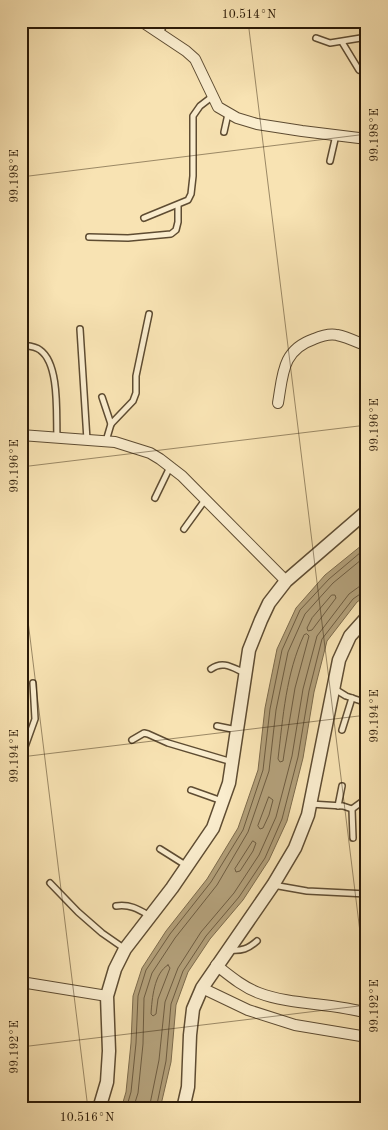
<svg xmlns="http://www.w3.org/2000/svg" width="388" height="1130" viewBox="0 0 388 1130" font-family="'Old Standard TT',serif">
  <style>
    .water { fill: #b29f79; stroke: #7c6a4b }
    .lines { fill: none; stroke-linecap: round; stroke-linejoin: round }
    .shore { stroke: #6e5c40; stroke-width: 1 }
    .service-casing { stroke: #5e4c32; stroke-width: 8 }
    .minor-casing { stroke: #5e4c32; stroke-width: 12 }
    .tertiary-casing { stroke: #5e4c32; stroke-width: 15 }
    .service { stroke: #faedce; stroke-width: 5 }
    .minor { stroke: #faedce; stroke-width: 10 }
    .tertiary { stroke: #faedce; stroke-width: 12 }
    .ticks { fill: none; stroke: #2b1a07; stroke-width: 1; stroke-opacity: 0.45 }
    .neatline { fill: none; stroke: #2b1a07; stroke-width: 2 }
    .ticks-label { font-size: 12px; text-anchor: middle; fill: #2b1a07 }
  </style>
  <rect width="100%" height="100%" fill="#f8e3b3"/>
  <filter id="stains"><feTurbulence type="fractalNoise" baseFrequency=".004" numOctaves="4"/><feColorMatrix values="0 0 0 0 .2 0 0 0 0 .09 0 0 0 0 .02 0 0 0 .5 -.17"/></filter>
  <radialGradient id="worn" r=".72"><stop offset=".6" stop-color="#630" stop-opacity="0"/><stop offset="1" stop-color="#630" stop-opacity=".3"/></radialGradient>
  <path class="water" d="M367 541V595L357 602 327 641 314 692 303 758 287 821 269 860 243 900 210 939 188 972 176 1005 171 1062 160 1109H121L126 1092 131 1043 133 996 142 968 166 931 207 879 238 828 258 770 265 708 277 649 296 608 325 575Z"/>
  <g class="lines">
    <g class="shore">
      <path d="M332 595H335L336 598 312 630 308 631 307 628 312 618Z"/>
      <path d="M307 634 309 636 295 688 284 754 283 761 280 762 278 759C283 717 286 673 304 635Z"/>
      <path d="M269 797 273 800 269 815 263 828 260 829 258 826Z"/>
      <path d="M253 841 256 843 253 851 240 871 236 872 235 869Z"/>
      <path d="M168 965 170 968 158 999 156 1014 153 1016 151 1014C152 999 154 973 168 965Z"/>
      <path d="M126 1109 131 1092 136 1043 138 996 146 970 170 934 211 882 243 830 263 770 270 709 282 650 300 610 329 579 367 547"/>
      <path d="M133 1109 138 1093 143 1044 144 998 152 973 175 938 217 885 248 832 269 771 276 710 288 652 305 614 333 583 367 555"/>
      <path d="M149 1109 159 1060 165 1002 178 968 201 932 234 893 259 855 276 817 292 756 303 689 317 636 349 594 360 586 367 585"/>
      <path d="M156 1109 166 1061 171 1004 183 971 206 936 239 897 265 858 282 819 298 757 309 691 322 639 353 599 363 592 367 591"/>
    </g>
    <defs>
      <g id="service">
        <path d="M160 34 165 21"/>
        <path d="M316 38 330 43 367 37"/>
        <path d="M342 42 359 70"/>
        <path d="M224 132 228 114"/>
        <path d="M330 161 336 135"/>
        <path d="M144 218 188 200 191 194 193 176V116L200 106 213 96"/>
        <path d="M89 237 128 238 171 234 176 230 178 222V205"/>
        <path d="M80 329 87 440"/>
        <path d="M21 345C27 346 35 346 40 350 60 364 56 415 57 437"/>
        <path d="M102 397 111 424"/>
        <path d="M106 441 111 424 133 401 136 393V376L149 314"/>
        <path d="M155 498 170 467"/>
        <path d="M184 529 205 500"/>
        <path d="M211 669C223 660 233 668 245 673"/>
        <path d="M333 688 346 696 367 703"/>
        <path d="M217 726 237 730"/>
        <path d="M342 730 352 698"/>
        <path d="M132 740 144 733 148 734 168 743 232 762"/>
        <path d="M21 758 35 719 33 683"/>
        <path d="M191 790 222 801"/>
        <path d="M310 804 343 806 352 809 353 838"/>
        <path d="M338 806 342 786"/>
        <path d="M352 809 363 801"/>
        <path d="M160 849 187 866"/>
        <path d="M50 883 78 912 102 933 125 949"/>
        <path d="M273 885 307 891 367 894"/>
        <path d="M116 906C130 904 138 909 150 916"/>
        <path d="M230 950C242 951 248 949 257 941"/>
      </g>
      <g id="minor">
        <path d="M141 21 186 51 195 59 218 107 237 118 257 124 302 131 367 139"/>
        <path d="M278 403C283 374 282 350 314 339 321 336 329 333 337 335 347 337 357 342 367 346"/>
        <path d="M21 435 115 442 150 453 160 459 182 476 286 581"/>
        <path d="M216 965C230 976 243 987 259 993 290 1005 333 1003 367 1013"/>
        <path d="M21 982 107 996"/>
        <path d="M202 988 248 1010 295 1025 367 1037"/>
      </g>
      <g id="tertiary">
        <path d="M99 1109 107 1082 109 1051 107 996 115 969 125 949 172 888 213 828 229 783 249 650 261 620 269 603 286 581 367 511"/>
        <path d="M183 1109 188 1087 190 1035 193 1009 202 988 273 885 295 848 308 815 339 660 350 636 367 617"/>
      </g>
    </defs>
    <use href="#service" class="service-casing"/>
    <use href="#minor" class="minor-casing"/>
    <use href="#tertiary" class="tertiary-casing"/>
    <use href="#service" class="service"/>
    <use href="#minor" class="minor"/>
    <use href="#tertiary" class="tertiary"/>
  </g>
  <path class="ticks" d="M248 21 367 989M21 177 367 134M21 467 367 425M21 564 88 1109M21 757 367 715M21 1047 367 1005"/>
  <rect width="388" height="1130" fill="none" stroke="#f8e3b3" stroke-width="55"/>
  <rect x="28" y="28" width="332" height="1074" class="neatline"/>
  <g class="ticks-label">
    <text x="249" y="18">10.514°N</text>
    <text transform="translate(374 135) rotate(-90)" y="4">99.198°E</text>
    <text transform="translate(14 176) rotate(-90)" y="4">99.198°E</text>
    <text transform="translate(374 425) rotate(-90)" y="4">99.196°E</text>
    <text transform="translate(14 466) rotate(-90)" y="4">99.196°E</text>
    <text transform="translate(374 716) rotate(-90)" y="4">99.194°E</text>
    <text transform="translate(14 756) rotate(-90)" y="4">99.194°E</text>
    <text transform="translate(374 1006) rotate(-90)" y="4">99.192°E</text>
    <text transform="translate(14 1047) rotate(-90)" y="4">99.192°E</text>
    <text x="87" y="1121">10.516°N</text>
  </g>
  <rect width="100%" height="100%" filter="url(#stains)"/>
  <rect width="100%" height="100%" fill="url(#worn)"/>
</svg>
